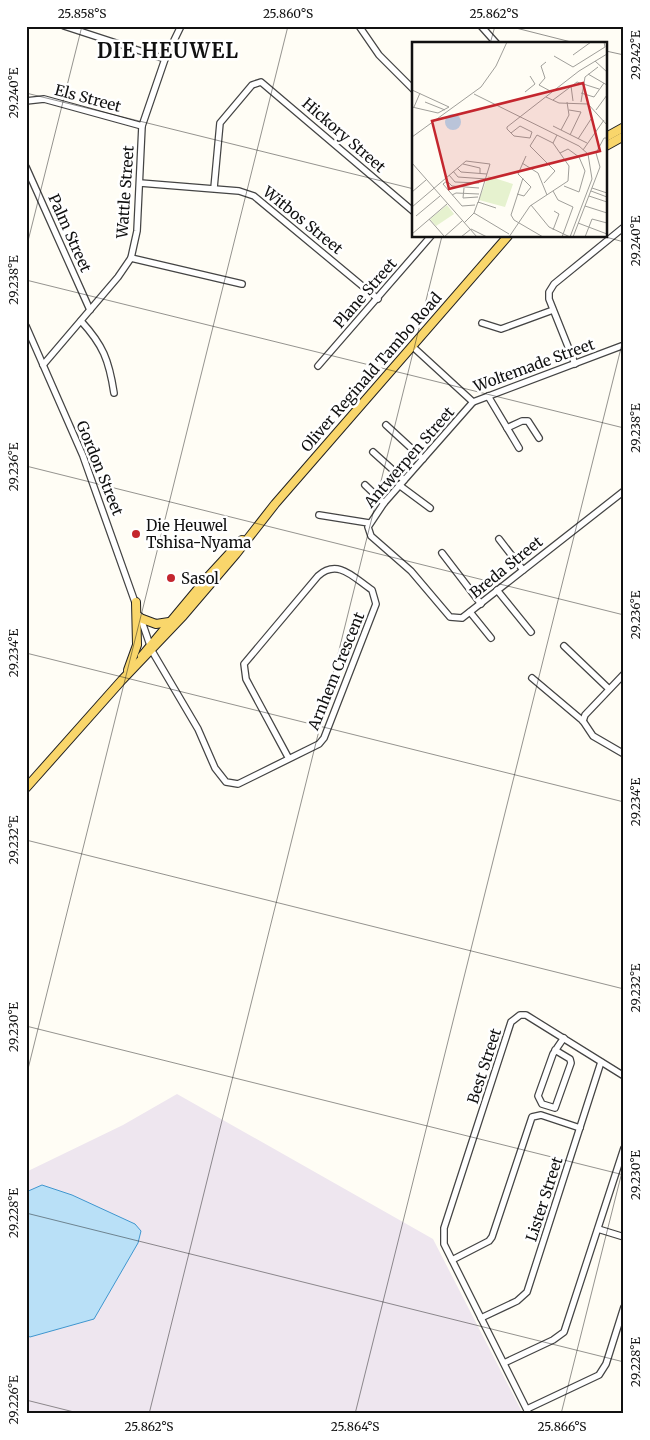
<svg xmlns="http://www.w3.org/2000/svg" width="650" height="1440" viewBox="0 0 650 1440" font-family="Merriweather,serif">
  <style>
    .industrial { fill: #eee6ef }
    .water { fill: #b9e0f7; stroke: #3f96cf }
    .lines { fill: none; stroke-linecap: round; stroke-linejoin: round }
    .minor-casing { stroke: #444; stroke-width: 8 }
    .major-casing { stroke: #222; stroke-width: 10 }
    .minor { stroke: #fff; stroke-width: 5.5 }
    .major { stroke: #f9d66b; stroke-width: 8 }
    .ticks { fill: none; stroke: #111; stroke-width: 1; stroke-opacity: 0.45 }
    .poi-dot { fill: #c4262e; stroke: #fff; stroke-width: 2 }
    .labels { text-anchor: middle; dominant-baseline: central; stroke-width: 5; stroke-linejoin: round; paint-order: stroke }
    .street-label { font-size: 15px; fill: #111; stroke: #fff }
    .poi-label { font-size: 15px; fill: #111; stroke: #fff; text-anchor: start }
    .district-label { font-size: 20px; font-weight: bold; letter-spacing: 1px; fill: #111; stroke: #fff }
    .inset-road { fill: none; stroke: #a09f9a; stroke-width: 1 }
    .view { fill: #c4262e; fill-opacity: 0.15; stroke: #c4262e; stroke-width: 2.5 }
    .inset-edge { fill: none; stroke: #111; stroke-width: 2.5 }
    .neatline { fill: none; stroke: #111; stroke-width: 2 }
    .ticks-label { font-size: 12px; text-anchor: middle; fill: #111 }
  </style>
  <rect width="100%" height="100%" fill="#fffdf5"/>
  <path class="industrial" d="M177 1094 433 1239 523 1414H28L26 1408V1172L123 1125Z"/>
  <path class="water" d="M42 1185 72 1195 135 1224 141 1231 138 1243 94 1319 30 1337 26 1335V1192Z"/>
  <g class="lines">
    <defs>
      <g id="minor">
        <path d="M64 26 165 59"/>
        <path d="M359 26 379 55 414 90"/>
        <path d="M481 26 497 44"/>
        <path d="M26 101 44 99 142 126"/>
        <path d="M26 167 90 310"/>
        <path d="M140 183 239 191 254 196 378 299"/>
        <path d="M214 188 220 123 252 85 261 82 414 212"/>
        <path d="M131 258 242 284"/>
        <path d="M81 321C103 345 109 360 114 393"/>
        <path d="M482 323 501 329 553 310"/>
        <path d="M26 326 83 456 136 605"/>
        <path d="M412 346 473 402 624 345"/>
        <path d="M575 364 549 299V292L554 284 624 227"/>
        <path d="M43 365 118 277 131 258 137 231 142 126 165 59 181 26"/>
        <path d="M318 366 431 236"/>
        <path d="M488 396 519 448"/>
        <path d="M473 402 384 503 368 527 371 536 411 571 450 617 462 618 624 491"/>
        <path d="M386 425 423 459"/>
        <path d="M507 428 522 421H528L539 438"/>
        <path d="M373 452 404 480"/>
        <path d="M365 485 384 503"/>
        <path d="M399 485 430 508"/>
        <path d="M319 515 369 523"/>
        <path d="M499 539 523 570"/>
        <path d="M442 553 481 604"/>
        <path d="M497 590 531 632"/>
        <path d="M470 612 491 638"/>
        <path d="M140 616 152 651 198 729 215 768 226 782 238 784 319 744 324 738 376 604 372 590C354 578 338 558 318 576L244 664 246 679 288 757"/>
        <path d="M564 646 609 689"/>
        <path d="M532 678 583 721 593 736 624 754"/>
        <path d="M583 721 585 715 624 674"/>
        <path d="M555 1050 570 1059 571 1063 555 1108 542 1104 538 1096 553 1054C557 1048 560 1043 564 1038"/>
        <path d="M598 1229 624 1237"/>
        <path d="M452 1260 489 1241 492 1237 532 1117 541 1115 580 1128"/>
        <path d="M481 1318 517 1301 527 1292 601 1062"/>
        <path d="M504 1363 553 1340 564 1332 624 1148"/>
        <path d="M527 1409 599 1375 606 1364 624 1307"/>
        <path d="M529 1414 444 1244V1228L511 1022 520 1015H526L624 1076"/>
      </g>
      <g id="major">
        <path d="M606 137 624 127"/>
        <path d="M606 146 624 136"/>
        <path d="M140 618 156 624 169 622"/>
        <path d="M142 656 207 578 242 540"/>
        <path d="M128 670 137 645 136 602"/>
        <path d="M26 788 122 680 183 616 236 554 275 504 508 236"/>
      </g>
    </defs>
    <use href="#minor" class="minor-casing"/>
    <use href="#major" class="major-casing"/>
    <use href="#minor" class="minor"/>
    <use href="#major" class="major"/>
  </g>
  <path class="ticks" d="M508 26 579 44M490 44 495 26M606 51 624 55M26 93 414 189M602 236 624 242M26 249 82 26M26 280 624 428M26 466 624 615M26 653 624 802M26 840 624 989M26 1026 624 1175M26 1077 288 26M26 1213 624 1362M26 1400 82 1414M149 1414 442 236M355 1414 624 336M561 1414 624 1164"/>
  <g class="poi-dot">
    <circle cx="136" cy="534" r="5"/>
    <circle cx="171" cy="578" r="5"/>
  </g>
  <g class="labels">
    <g class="street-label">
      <text transform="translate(88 98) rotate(15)">Els Street</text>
      <text transform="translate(344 135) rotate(41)">Hickory Street</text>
      <text transform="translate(125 192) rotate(-86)">Wattle Street</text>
      <text transform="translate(303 220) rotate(39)">Witbos Street</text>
      <text transform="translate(70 233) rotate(66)">Palm Street</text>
      <text transform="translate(365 293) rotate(-49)">Plane Street</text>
      <text transform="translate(534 365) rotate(-20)">Woltemade Street</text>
      <text transform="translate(371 372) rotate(-49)">Oliver Reginald Tambo Road</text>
      <text transform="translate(409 457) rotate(-49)">Antwerpen Street</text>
      <text transform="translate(100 468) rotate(68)">Gordon Street</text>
      <text transform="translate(506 567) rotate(-39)">Breda Street</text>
      <text transform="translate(336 671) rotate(-68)">Arnhem Crescent</text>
      <text transform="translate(484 1066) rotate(-72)">Best Street</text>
      <text transform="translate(544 1199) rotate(-72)">Lister Street</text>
    </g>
    <g class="poi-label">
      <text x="146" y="525">Die Heuwel<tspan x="146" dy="17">Tshisa-Nyama</tspan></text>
      <text x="181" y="578">Sasol</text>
    </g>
    <g class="district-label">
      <text x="168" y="50">DIE HEUWEL</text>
    </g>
  </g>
  <g transform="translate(412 42)">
    <rect width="195" height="195" fill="#fffdf5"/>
    <path d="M76 134 101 142 93 165 67 158ZM35 163 42 172 24 184 18 177Z" fill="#e6f2cf"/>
    <path d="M33 80a8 8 0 1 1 16 0a8 8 0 1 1-16 0Z" fill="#b9e0f7"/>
    <path class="inset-road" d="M161 13 179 0M142 14 161 25 193 5 192 0M183 19 195 30M176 32 195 43M133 36 127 43 140 50M133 36 129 24 134 20M159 44 161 59M0 48 37 65 26 71 0 65M113 50 123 42 118 34M169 51 182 55 192 41M62 52 167 104 176 112 180 137 158 195M134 55 147 61 176 62 195 83M141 58 165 40 187 47M13 60 33 68M169 60 173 35 186 25M2 65 8 51M157 68 169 70 158 93M184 68 195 53M141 84 175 101M149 88 157 73 155 60M99 91 108 84 120 90 118 96 102 94 95 87V85L167 29 195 12M0 95 69 45 84 24 95 0M166 97 179 77M171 108 192 78M148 111 156 107 167 115 173 129 167 150 152 144M0 121 65 195M110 121 126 131 135 153M51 122 68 126V131M45 126 49 130 75 132M41 129 46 135 74 137M37 133 43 140 67 141M111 136 99 173 102 178 131 195M132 141 143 129 118 104 125 93 141 101M52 146 51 156 66 155M180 146 195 151M141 149 146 158 161 165 150 195M179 149 195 155M0 150 14 138M105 152 112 154 119 145 106 132 114 114M40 153 44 151 67 152M177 154 195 160M63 163 50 164 31 142 35 139 40 144 67 146M119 163 137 185 158 195M173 164 195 171M0 165 54 119 78 122 66 161M62 171 97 192M4 174 28 154M17 177 32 194M52 181 62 171 66 160 84 166M166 181 195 192M141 188 147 172 142 169M0 192 35 162M32 195 50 179M49 195 59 187 75 195M97 195 118 164 156 139 157 124 141 101 145 93M161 195 188 125 184 111 192 96H195M173 195 180 177 195 181"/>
    <path class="view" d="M171 41 188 109 37 147 20 79Z"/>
    <rect width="195" height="195" class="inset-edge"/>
  </g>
  <rect width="650" height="1440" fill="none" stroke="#ffffff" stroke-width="55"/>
  <rect x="28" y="28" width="594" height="1384" class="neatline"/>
  <g class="ticks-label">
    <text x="82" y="18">25.858°S</text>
    <text x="288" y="18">25.860°S</text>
    <text x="494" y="18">25.862°S</text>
    <text transform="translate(636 55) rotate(-90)" y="4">29.242°E</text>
    <text transform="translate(14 93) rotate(-90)" y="4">29.240°E</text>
    <text transform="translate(636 241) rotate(-90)" y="4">29.240°E</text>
    <text transform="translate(14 280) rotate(-90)" y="4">29.238°E</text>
    <text transform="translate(636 428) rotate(-90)" y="4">29.238°E</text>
    <text transform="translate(14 467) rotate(-90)" y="4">29.236°E</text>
    <text transform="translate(636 615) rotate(-90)" y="4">29.236°E</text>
    <text transform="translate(14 653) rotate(-90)" y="4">29.234°E</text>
    <text transform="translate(636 802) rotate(-90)" y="4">29.234°E</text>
    <text transform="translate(14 840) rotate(-90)" y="4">29.232°E</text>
    <text transform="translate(636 988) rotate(-90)" y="4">29.232°E</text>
    <text transform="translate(14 1027) rotate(-90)" y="4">29.230°E</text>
    <text transform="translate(636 1175) rotate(-90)" y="4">29.230°E</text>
    <text transform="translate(14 1213) rotate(-90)" y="4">29.228°E</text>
    <text transform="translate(636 1362) rotate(-90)" y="4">29.228°E</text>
    <text transform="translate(14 1400) rotate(-90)" y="4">29.226°E</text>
    <text x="149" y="1431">25.862°S</text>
    <text x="355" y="1431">25.864°S</text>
    <text x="562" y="1431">25.866°S</text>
  </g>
</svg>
